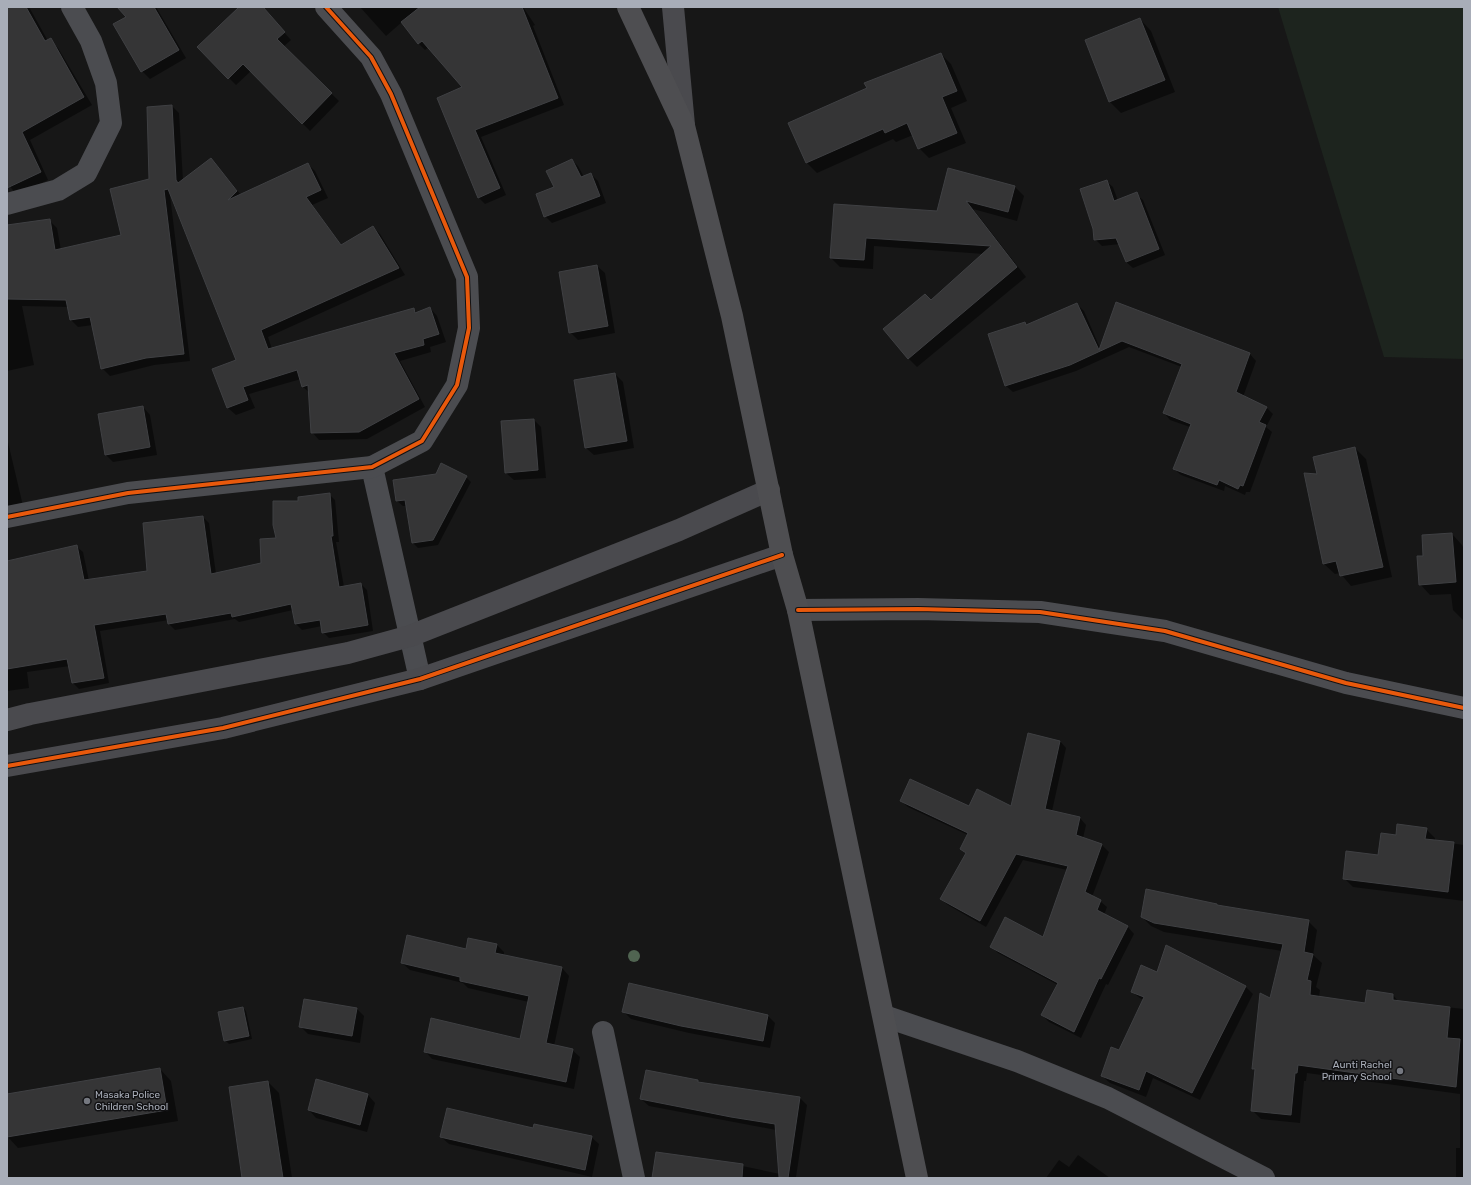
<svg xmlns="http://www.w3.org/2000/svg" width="1471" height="1185" viewBox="0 0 1471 1185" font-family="Rubik,sans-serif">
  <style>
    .green { fill: #1d241e }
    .shadow { fill: #0007 }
    .building { fill: #353536; stroke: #3f4043 }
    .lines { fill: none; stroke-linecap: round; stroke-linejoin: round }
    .street { stroke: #4b4c50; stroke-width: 22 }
    .secondary { stroke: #4a4a4e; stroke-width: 22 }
    .highway { stroke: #4e4e51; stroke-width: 22 }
    .cycleway-casing { stroke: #111113; stroke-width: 6 }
    .cycleway { stroke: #e8590c; stroke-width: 4 }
    .tree { fill: #506451 }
    .poi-dot { fill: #757880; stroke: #111113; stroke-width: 1.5 }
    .labels { text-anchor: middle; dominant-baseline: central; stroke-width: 3; stroke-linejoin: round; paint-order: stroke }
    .poi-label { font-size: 10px; fill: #a8adb8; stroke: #111113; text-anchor: end }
  </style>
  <rect width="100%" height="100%" fill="#171717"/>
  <path class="green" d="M1278 7H1464V359L1384 357Z"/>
  <g class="shadow">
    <path d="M7 7H29L48 41 50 40 58 48 92 105 30 140 48 180 17 195 7 183Z"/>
    <path d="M118 7H156L186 58 150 79 142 71 127 17Z"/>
    <path d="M261 7 291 40 283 47 339 101 310 131 251 71 236 85 213 62Z"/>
    <path d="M360 7H523L535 25 533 26 564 105 481 137 506 195 485 204 478 197 463 87 429 47 425 50 418 43 402 22 386 36Z"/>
    <path d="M1140 19 1151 31 1175 92 1121 113 1110 102 1086 41Z"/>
    <path d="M941 54 951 64 967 101 951 108 966 143 929 158 919 148 913 135 896 142 893 139 817 173 807 163 790 124Z"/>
    <path d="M172 106 179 113 183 181 211 159 241 195 308 164 315 171 328 198 312 205 342 246 373 227 380 234 405 275 268 337 272 349 414 309 417 313 430 308 437 316 446 342 430 347 431 352 400 361 425 407 367 439 319 440 312 432 310 393 303 387 301 379 249 394 255 408 236 415 228 408 237 360 170 195 190 361 154 365 110 376 102 368 93 325 78 327 71 320 69 307 22 306 34 365 7 371V246L50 221 57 228 61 250 122 235 150 180Z"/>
    <path d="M572 160 578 166 584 177 591 174 598 181 606 203 552 223 545 216 556 188Z"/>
    <path d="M949 169 1015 187 1024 196 1017 221 973 209 1026 277 917 367 908 358 931 301 984 254 874 246 873 269 840 267 831 258 835 205 938 212Z"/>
    <path d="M1106 181 1113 187 1118 201 1136 194 1143 200 1165 255 1133 268 1126 262 1120 244 1102 246 1095 239Z"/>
    <path d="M597 266 605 273 615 333 578 340 570 332Z"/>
    <path d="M1117 303 1250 354 1256 361 1243 397 1266 407 1273 414 1266 427 1272 432 1250 492H1246L1245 495 1225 486 1224 491 1181 475 1174 469 1190 427 1170 420 1164 413 1182 367 1129 347 1076 371 1013 392 1006 386 990 335 1025 323 1028 326 1077 304 1084 311 1100 348Z"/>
    <path d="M615 374 623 382 634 448 594 455 586 448Z"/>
    <path d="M143 407 150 415 157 455 113 462 105 454Z"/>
    <path d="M534 420 541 427 546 478 514 480 506 473Z"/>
    <path d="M7 438 24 510 7 516Z"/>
    <path d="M1355 448 1366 459 1392 577 1351 586 1340 573 1335 574 1324 564 1318 475Z"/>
    <path d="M466 477 471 482 438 545 418 548 413 543 407 506H403L397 501 395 480Z"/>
    <path d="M329 494 335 500 339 542H336L344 587 361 584 367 590 373 631 329 638 323 632 322 626 302 630 296 624 293 610 239 622 235 619 175 630 169 624V620L100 631 109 683 79 689 73 683 70 666 27 672 29 688 7 691V561L76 546 83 552 89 581 149 572 203 517 209 523 216 574 263 564 299 502Z"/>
    <path d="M1452 534 1462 545 1464 549V621L1453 610 1451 594 1430 595 1420 584 1424 557Z"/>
    <path d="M1060 741 1066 748 1052 811 1080 818 1086 825 1083 838 1102 845 1109 852 1092 897 1100 901 1107 907 1104 915 1128 927 1134 934 1108 985 1106 984 1081 1038 1049 1022 1042 1015 1058 985 998 953 991 946 1044 939 1067 870 1023 860 986 927 948 905 941 899 966 854 961 849 968 835 908 807 901 801 969 807 1012 808Z"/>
    <path d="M1426 829 1435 838V841L1464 845V901L1353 887 1344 878 1379 856 1396 836Z"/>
    <path d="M1217 905 1219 907 1308 921 1317 930 1313 955 1322 963 1316 987 1320 990 1319 997 1366 1004 1393 995 1399 1002 1464 1009V1178H1456V1148H1460V1094L1307 1073 1306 1081H1304L1300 1123 1261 1119 1252 1110 1255 1071 1253 1069 1282 951 1164 932 1151 926 1142 917Z"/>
    <path d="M497 945 504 952V956L562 968 569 976 554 1046 572 1050 580 1057 574 1089 432 1059 425 1051 521 1040 529 1002 468 988 463 983 410 970 402 963Z"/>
    <path d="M1167 947 1246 987 1253 994 1200 1100 1153 1078 1146 1097 1110 1083 1102 1076 1119 1051 1144 1001 1132 992 1158 973Z"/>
    <path d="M243 1008 246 1011 252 1039 229 1044 225 1040Z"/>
    <path d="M357 1009 364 1016 360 1043 308 1034 300 1026Z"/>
    <path d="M623 1011 768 1016 775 1023 770 1048 689 1033 631 1019Z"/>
    <path d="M160 1069 171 1081 178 1121 18 1148 7 1136V1095Z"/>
    <path d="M317 1080 368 1095 375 1103 367 1132 316 1118 309 1110Z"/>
    <path d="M698 1081 700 1083 800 1098 807 1105 796 1177 799 1178H653L728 1163 780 1174 776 1130 649 1106 641 1099Z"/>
    <path d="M268 1082 279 1093 292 1178H243Z"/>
    <path d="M534 1129 591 1137 599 1144 592 1177 449 1144 441 1137Z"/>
    <path d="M1078 1155 1110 1178H1046L1059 1160 1069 1167Z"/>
  </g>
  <g class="building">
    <path d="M7 7H26L45 41 51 38 84 97 22 132 41 172 7 188Z"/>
    <path d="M117 7H154L179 50 141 72 113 24 126 17Z"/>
    <path d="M239 7H263L285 32 277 39 332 93 302 124 243 64 228 79 197 47Z"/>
    <path d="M420 7H522L558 98 475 130 500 188 478 198 437 98 462 87 422 41 418 44 401 22Z"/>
    <path d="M1140 18 1165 80 1109 102 1085 40Z"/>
    <path d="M941 53 957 91 942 97 957 133 918 149 907 123 885 133 883 129 806 163 788 123 867 88 864 83Z"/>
    <path d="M172 105 176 180 178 183 211 158 237 191 228 200 308 163 321 190 306 197 341 245 373 226 399 268 261 330 268 349 414 308 415 313 430 307 439 334 423 339 424 345 394 353 419 399 359 432 311 433 308 385 302 387 297 370 243 387 248 400 227 408 212 369 236 360 168 189 164 190 184 354 146 358 101 369 90 317 70 320 66 300 7 299V225L50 219 55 250 121 235 110 189 149 179 147 107Z"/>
    <path d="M572 159 581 177 591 173 600 196 544 217 536 194 554 187 546 171Z"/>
    <path d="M948 168 1015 186 1008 212 966 201 1017 267 908 359 883 329 925 294 931 300 991 246 866 238 864 260 830 258 834 204 937 211Z"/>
    <path d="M1107 180 1114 201 1137 192 1159 249 1126 262 1116 238 1094 240 1093 229 1080 189Z"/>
    <path d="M597 265 608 326 569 333 559 272Z"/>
    <path d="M1116 302 1250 353 1236 392 1267 407 1259 422 1266 425 1243 486 1240 485 1238 489 1219 480 1217 485 1173 469 1191 424 1163 413 1182 364 1122 341 1070 365 1005 386 988 334 1025 322 1026 325 1077 303 1099 350Z"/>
    <path d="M615 373 627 441 585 448 574 380Z"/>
    <path d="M143 406 150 447 105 455 98 414Z"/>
    <path d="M534 419 538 470 505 473 501 421Z"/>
    <path d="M1355 447 1383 567 1340 576 1336 561 1323 564 1304 473 1317 474 1313 457Z"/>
    <path d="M441 463 467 476 433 540 412 543 405 500 396 501 393 480 436 474Z"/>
    <path d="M330 493 333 536H331L339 587 361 583 368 625 322 633 320 620 295 624 291 604 232 617 231 613 168 624 166 614 94 625 104 678 72 683 67 659 7 669V561L77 545 84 580 147 571 143 523 203 516 211 574 261 563 260 539 276 538 273 525V501H298V497Z"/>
    <path d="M1452 533 1456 582 1419 585 1417 556H1423L1422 535Z"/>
    <path d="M1028 733 1060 741 1045 809 1080 817 1076 835 1102 844 1085 892 1101 900 1097 910 1128 926 1101 979 1099 978 1074 1032 1041 1015 1058 983 990 947 1005 917 1043 937 1068 866 1016 854 980 921 940 899 966 853 960 849 968 833 900 801 910 779 969 806 977 789 1011 806Z"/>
    <path d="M1397 824 1427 828 1425 839 1454 842 1448 892 1343 879 1346 851 1378 855 1381 833 1396 835Z"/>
    <path d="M1146 889 1217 904V905L1309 920 1304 952 1313 954 1307 980 1311 981 1310 995 1365 1003 1367 990 1393 994V1000L1450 1007 1447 1038 1460 1039 1456 1087 1298 1065 1297 1073H1295L1291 1115 1251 1111 1255 1069H1252L1260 993 1270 998 1283 944 1154 923 1141 917Z"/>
    <path d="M407 935 466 949 468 938 497 944 495 953 562 967 546 1043 573 1049 566 1082 424 1052 431 1018 520 1039 529 996 460 981V977L401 963Z"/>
    <path d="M1166 945 1246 986 1192 1093 1146 1071 1139 1090 1101 1076 1111 1047 1119 1050 1144 997 1131 992 1141 965 1157 972Z"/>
    <path d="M629 983 768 1015 763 1041 681 1026 622 1012Z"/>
    <path d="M304 999 357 1008 352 1036 299 1027Z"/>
    <path d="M243 1007 249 1036 224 1041 218 1012Z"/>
    <path d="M160 1068 167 1110 7 1137V1094Z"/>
    <path d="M646 1070 698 1080V1082L800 1097 788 1178 779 1177 775 1124 731 1117 640 1099Z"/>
    <path d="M316 1079 368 1094 360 1125 308 1110Z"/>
    <path d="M268 1081 283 1178H242L229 1087Z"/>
    <path d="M447 1108 533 1128 534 1124 592 1136 585 1170 440 1137Z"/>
    <path d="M656 1152 743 1164 742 1178H652Z"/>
  </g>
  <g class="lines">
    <g class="street">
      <path d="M7 204 58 190 86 173 111 123 106 83 91 41 72 7"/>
      <path d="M372 467 420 679"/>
      <path d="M7 517 128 493 372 467 422 441 457 385 469 328 467 277 391 94 371 57 326 7"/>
      <path d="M798 610 918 609 1040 612 1165 631 1346 683 1464 708"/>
      <path d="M884 1016 1017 1061 1108 1098 1264 1178"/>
      <path d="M603 1032 634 1178"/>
    </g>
    <g class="secondary">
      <path d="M673 7 684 125"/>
      <path d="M7 720 30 714 348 653 410 636 679 530 769 490"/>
      <path d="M7 766 223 728 420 679 782 555"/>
    </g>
    <path class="highway" d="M628 7 684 126 732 316 782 555 798 610 917 1178"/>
    <defs>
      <g id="cycleway">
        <path d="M7 517 128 493 372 467 422 441 457 385 469 328 467 277 391 94 371 57 326 7"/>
        <path d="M798 610 918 609 1040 612 1165 631 1346 683 1464 708"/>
        <path d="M7 766 223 728 420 679 782 555"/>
      </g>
    </defs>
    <use href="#cycleway" class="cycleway-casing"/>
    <use href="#cycleway" class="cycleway"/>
  </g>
  <circle class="tree" cx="634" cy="956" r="6"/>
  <g class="poi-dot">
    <circle cx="1400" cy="1071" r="4"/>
    <circle cx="87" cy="1101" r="4"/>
  </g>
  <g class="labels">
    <g class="poi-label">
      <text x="1392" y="1065">Aunti Rachel<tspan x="1392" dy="12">Primary School</tspan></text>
      <text x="95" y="1095" text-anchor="start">Masaka Police<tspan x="95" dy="12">Children School</tspan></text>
    </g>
  </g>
  <rect width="1471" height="1185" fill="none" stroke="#a8adb8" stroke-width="16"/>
</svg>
